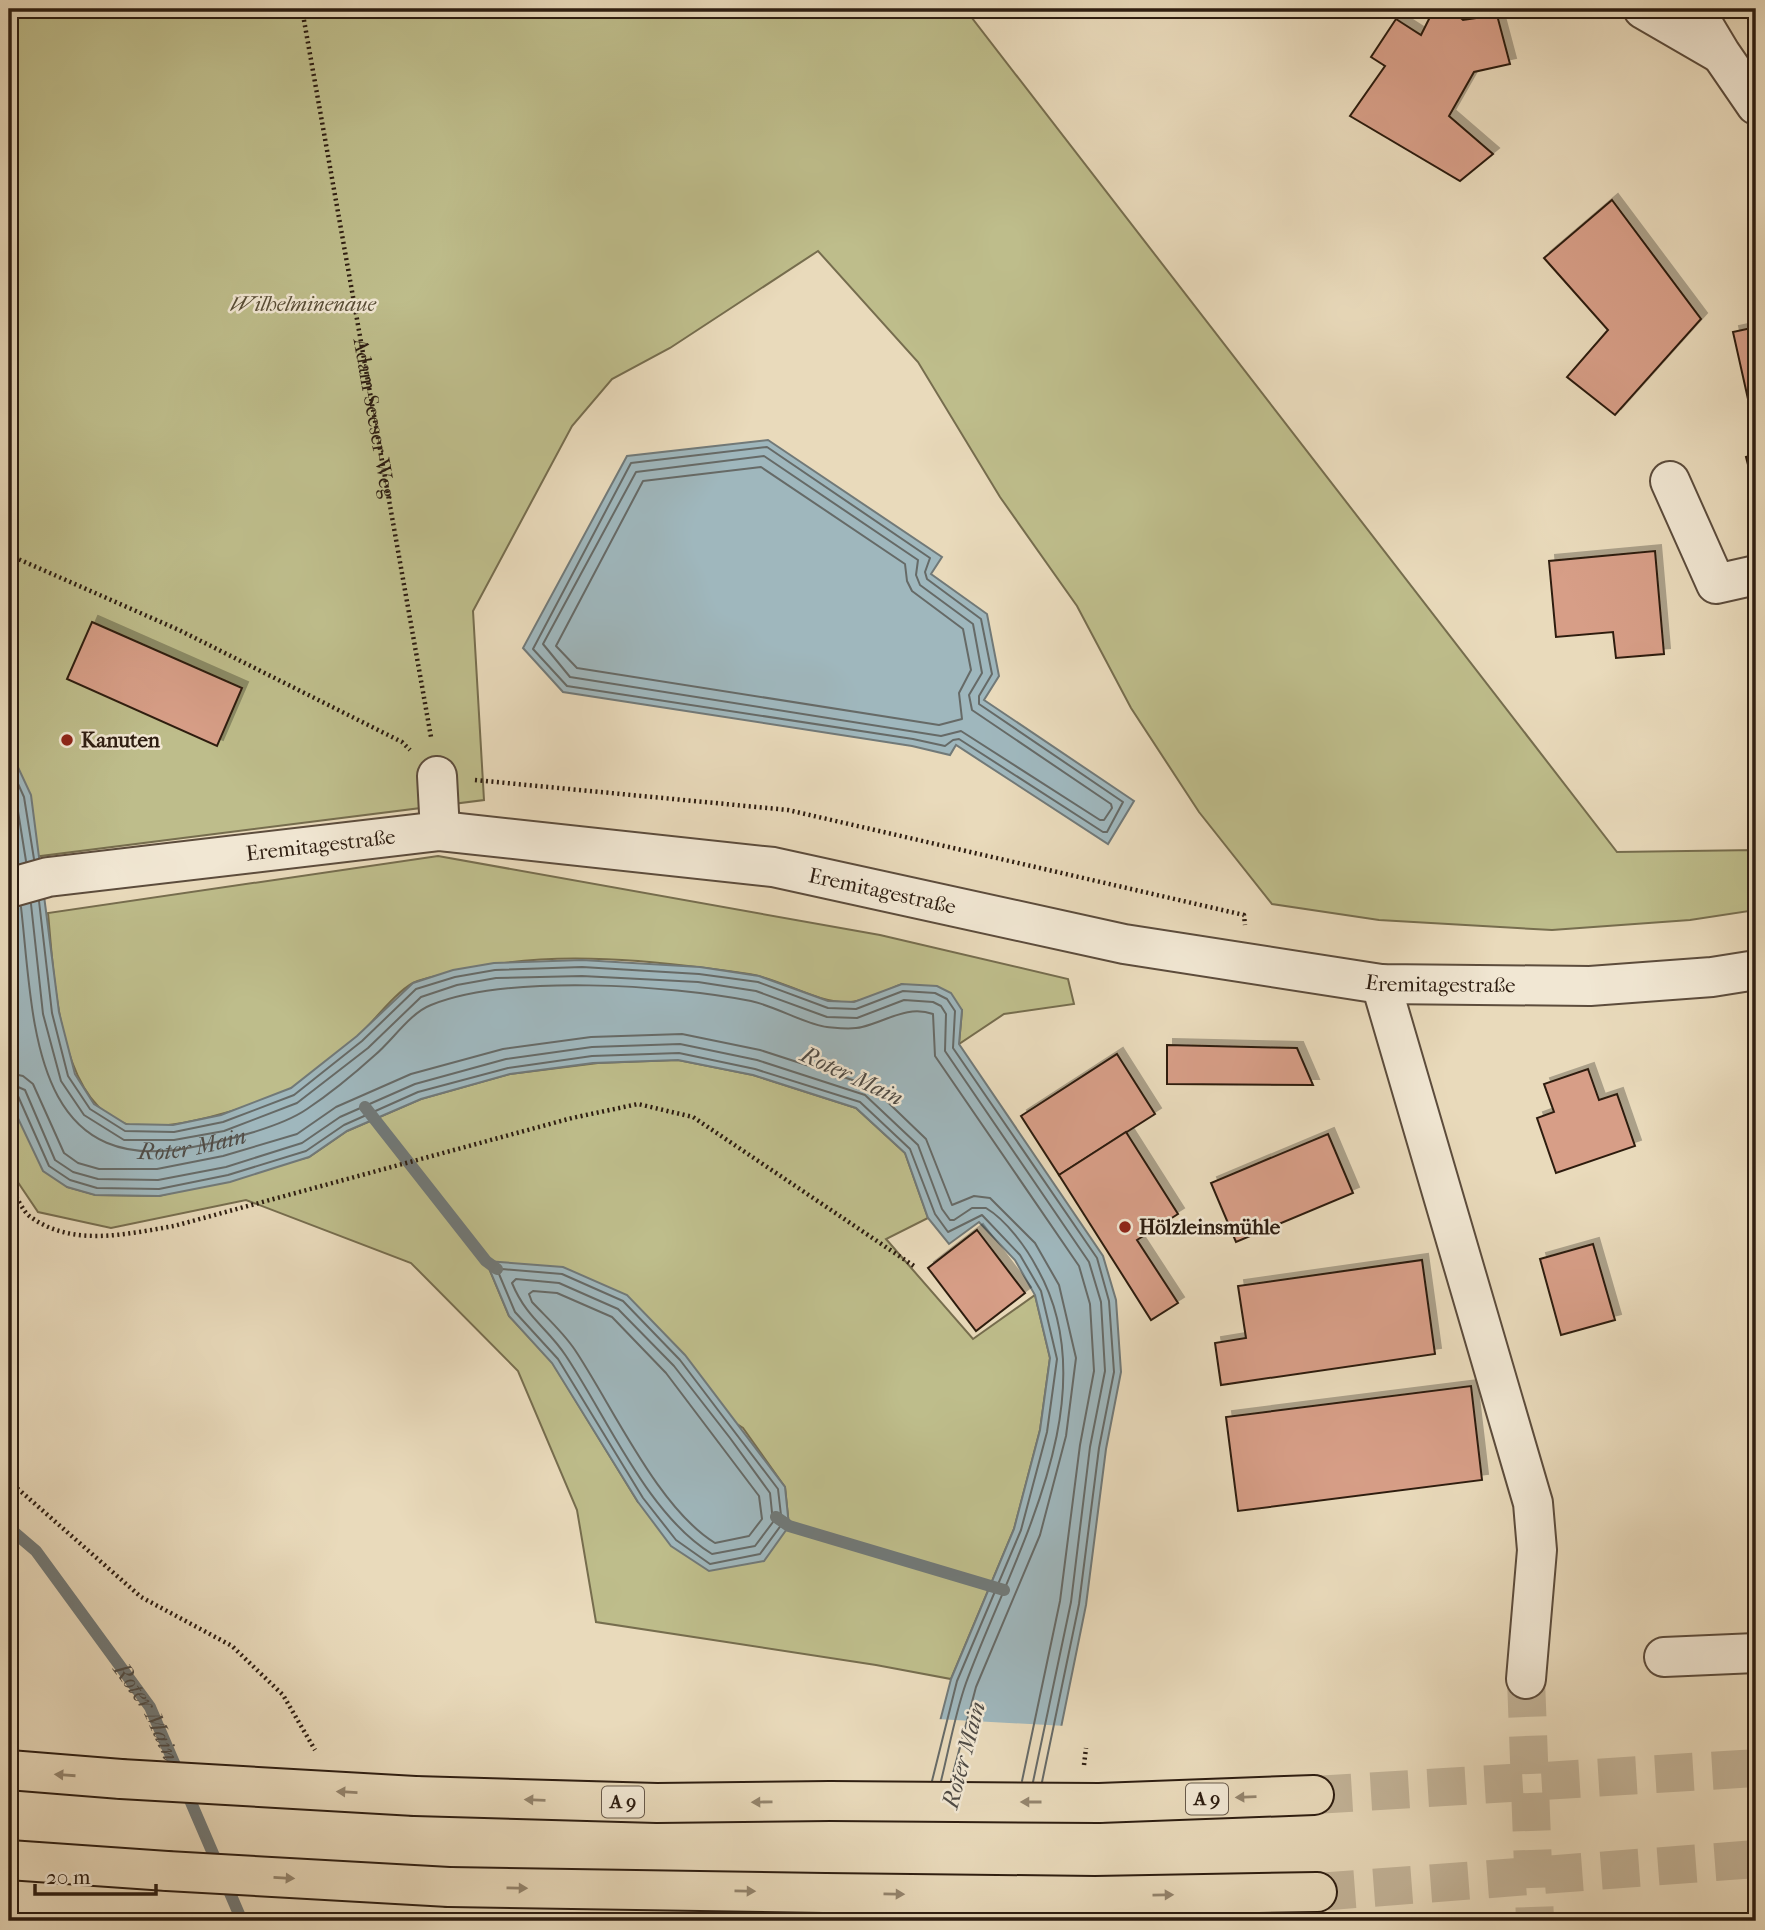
<svg xmlns="http://www.w3.org/2000/svg" width="1765" height="1930" viewBox="0 0 1765 1930" font-family="'IM FELL French Canon',serif">
  <style>
    .green { fill: #bebd8b; stroke: #766d4e; stroke-width: 2; fill-rule: evenodd }
    .water { fill: #9fb7bd; stroke: #717978; stroke-width: 2 }
    .pier { fill: #e9dabb }
    .lines { fill: none; stroke-linecap: round; stroke-linejoin: round }
    .shore { stroke: #666a67; stroke-width: 2 }
    .stream { stroke: #717978; stroke-width: 12 }
    .building { fill: #d79e87; stroke: #2d1d11; stroke-width: 2; filter: url(#shadow) }
    .minor-tunnel { stroke: #c3b499; stroke-width: 38; stroke-dasharray: 38 19; stroke-linecap: butt }
    .highway-tunnel { stroke: #c3b499; stroke-width: 38; stroke-dasharray: 38 19; stroke-linecap: butt }
    .minor-casing { stroke: #5c4c3c; stroke-width: 42 }
    .highway-casing { stroke: #2d1d11; stroke-width: 42 }
    .path { stroke: #2d1d11; stroke-width: 4.5; stroke-dasharray: 2 3.5; stroke-linecap: butt }
    .minor { stroke: #f1e7d3; stroke-width: 38 }
    .highway { stroke: #e9dabb; stroke-width: 38 }
    .highway-bridge-casing { stroke: #2d1d11; stroke-width: 42; stroke-linecap: butt }
    .highway-bridge { stroke: #e9dabb; stroke-width: 38 }
    .oneway { fill: #94856e }
    .poi-dot { fill: #8f2418; stroke: #f1e7d3; stroke-width: 2.5 }
    .labels { text-anchor: middle; dominant-baseline: central; stroke-width: 5; stroke-linejoin: round; paint-order: stroke }
    .shield { fill: #f1e7d3; stroke: #685a4b; stroke-width: 2 }
    .shield-label { font-size: 19px; font-weight: bold; fill: #2d1d11 }
    .park-label { font-size: 21px; font-style: italic; fill: #584d36; stroke: #f1e7d3 }
    .street-label { font-size: 21px; fill: #2d1d11; stroke: #f1e7d3 }
    .poi-label { font-size: 21px; font-weight: bold; fill: #2d1d11; stroke: #f1e7d3; text-anchor: start }
    .water-label { font-size: 23px; font-style: italic; fill: #4f4b45; stroke: #f1e7d3 }
  </style>
  <defs>
    <filter id="shadow"><feDropShadow dx="6" dy="-6" stdDeviation="0" flood-color="#0004"/></filter>
  </defs>
  <rect width="100%" height="100%" fill="#e9dabb"/>
  <filter id="stains"><feTurbulence type="fractalNoise" baseFrequency=".00286" numOctaves="4"/><feColorMatrix values="0 0 0 0 .2 0 0 0 0 .09 0 0 0 0 .02 0 0 0 .5 -.17"/></filter>
  <radialGradient id="worn" r=".72"><stop offset=".6" stop-color="#630" stop-opacity="0"/><stop offset="1" stop-color="#630" stop-opacity=".3"/></radialGradient>
  <g class="green">
    <path d="M9 9H965L1617 852 1756 850V910L1690 920 1552 930 1379 920 1272 904 1199 812 1131 708 1077 606 1000 497 918 362 818 251 670 348 612 379 572 426 473 611 484 800 9 860Z"/>
    <path d="M438 856 880 935 1068 979 1074 1004 1004 1014 959 1044 962 1010 902 984C887 990 867 1001 851 1002 816 1004 783 979 749 974 662 961 551 949 466 970 450 974 428 976 413 983 396 992 374 1021 359 1035 339 1053 315 1074 292 1088 261 1106 160 1135 126 1124 57 1102 54 973 48 913Z"/>
    <path d="M678 1060 753 1075 856 1108 905 1153 928 1218 886 1239 973 1339 1035 1295 1050 1358 1040 1430 1014 1529 951 1679 876 1665 596 1622 577 1510 518 1371 411 1263 246 1200 111 1228 38 1212 9 1169V1083L14 1110 67 1187 96 1195 159 1196 309 1157 347 1131 421 1099 510 1074 598 1063ZM486 1261 743 1428 785 1487 789 1526 638 1502 552 1362 509 1316Z"/>
  </g>
  <g class="water">
    <path d="M768 440 942 557 931 574 987 614 999 676 984 700 1134 801 1108 844 956 745 950 755 912 746 563 692 523 648 627 456Z"/>
    <path d="M9 748 31 795 59 1012 75 1074 94 1104 126 1124 173 1125 221 1115 291 1088 357 1036 413 983 453 970 494 963 582 960 700 967 759 976 828 1001 854 1002 902 984 937 986 951 993 962 1010 959 1044 1103 1256 1116 1300 1121 1372 1106 1449 1086 1605 1054 1762 888 1921 951 1679 1014 1529 1040 1430 1050 1358 1035 1295 1015 1260 979 1222 949 1244 928 1218 905 1153 856 1108 753 1075 678 1060 593 1063 510 1074 421 1099 347 1131 309 1157 230 1182 159 1196 95 1195 67 1187 43 1171 14 1110 9 1083Z"/>
    <path d="M486 1261 563 1267 627 1295 685 1355 785 1487 789 1526 764 1561 709 1571 671 1546 638 1502 552 1363 509 1316Z"/>
  </g>
  <path class="pier" d="M937 1719 1066 1726 1019 1921H884Z"/>
  <g class="lines">
    <g class="shore">
      <path d="M767 447 930 558 925 572 927 579 981 619 992 674 979 696V704L1123 802 1107 832H1103L959 739 953 740 945 746 913 739 567 686 533 649 631 463Z"/>
      <path d="M764 456 918 560 916 575 920 585 973 624 982 673 969 695 972 710 1111 804 1112 808 1104 820H1100L961 731 941 736 570 677 543 644 636 472Z"/>
      <path d="M761 467 905 564 907 581 912 591 963 629 971 670 959 693 962 719 939 725 577 668 556 646 643 481Z"/>
      <path d="M9 764 24 797 34 859"/>
      <path d="M9 785 16 799 26 861"/>
      <path d="M39 901 52 1013 68 1076 90 1109 125 1131 174 1132 223 1122 294 1095 362 1041 416 989 455 977 495 970 582 967 699 974 758 982 828 1008 856 1009 903 991 935 993 947 999 955 1011 953 1048 1097 1258 1109 1301 1114 1372 1099 1448 1079 1604 1042 1782"/>
      <path d="M31 904 43 1014 61 1081 84 1115 124 1140H174L224 1131 297 1103 368 1048 421 997 457 985 496 978 582 976 698 982 756 991 827 1017 857 1018 904 1000 933 1002 941 1006 946 1014 945 1051 1089 1262 1101 1302 1105 1371 1090 1447 1071 1602 1033 1782"/>
      <path id="s1" d="M21 907C34 1019 30 1180 193 1147 225 1141 281 1127 307 1109 331 1093 354 1074 375 1055 392 1041 410 1013 431 1005 508 974 669 985 751 1001 775 1006 807 1025 827 1027 838 1028 851 1030 862 1027 887 1021 907 1005 933 1014L935 1056 1079 1266 1090 1304 1094 1371 1080 1445 1060 1601 1022 1781"/>
      <path d="M9 1073 23 1076 33 1084 64 1153 78 1163 99 1169H157L223 1156 297 1134 336 1107 411 1074 503 1049 591 1037 682 1034 760 1050 871 1086 926 1139 952 1205 974 1196 990 1198 1035 1243 1059 1285 1076 1358 1066 1436 1040 1535 976 1687 951 1781"/>
      <path d="M9 1083 25 1090 55 1160 73 1172 98 1179 158 1180 226 1167 302 1143 340 1117 415 1084 506 1059 592 1047 680 1044 757 1060 865 1095 918 1145 942 1209 950 1220H954L972 1208H986C1006 1220 1026 1247 1037 1268 1111 1397 1011 1560 966 1683 955 1714 949 1749 941 1781"/>
      <path d="M9 1092 18 1096 49 1166 70 1180 97 1188 159 1189 228 1175 306 1151 344 1125 418 1092 508 1068 592 1056 679 1053 755 1069 860 1102 910 1149 935 1214 948 1232 982 1215 1020 1255 1041 1291 1057 1359 1047 1432 1021 1530 957 1681 932 1781"/>
      <path d="M502 1269 562 1274 623 1301 680 1360 778 1489 782 1524 760 1554 710 1564 676 1540 643 1498 558 1359 515 1312 499 1274Z"/>
      <path d="M516 1279 559 1283 618 1309 674 1366 730 1438 770 1493 773 1522 755 1546 712 1554C648 1515 608 1419 566 1356 547 1327 527 1319 512 1283Z"/>
      <path d="M533 1291 557 1293 612 1317 666 1373 759 1496 762 1519 749 1536 715 1543C658 1508 613 1407 575 1350 563 1332 546 1317 532 1302L529 1294Z"/>
    </g>
    <g class="stream">
      <path d="M365 1107 486 1261 497 1269"/>
      <path d="M776 1517 789 1526 1004 1590"/>
      <path id="s2" d="M9 1528 36 1551 150 1707 242 1921"/>
    </g>
  </g>
  <g class="building">
    <path d="M1434 9H1451L1463 20 1497 15 1510 64 1474 72 1449 116 1493 154 1460 181 1350 116 1385 66 1371 57 1396 19 1421 35Z"/>
    <path d="M1612 200 1701 319 1615 415 1567 377 1608 330 1544 258Z"/>
    <path d="M1756 327V406L1750 408 1733 332Z"/>
    <path d="M1756 454V496L1746 457Z"/>
    <path d="M1655 551 1664 654 1616 658 1613 632 1556 637 1549 561Z"/>
    <path d="M92 622 242 688 217 746 67 679Z"/>
    <path d="M1167 1045 1297 1048 1313 1085 1167 1084Z"/>
    <path d="M1117 1054 1155 1114 1059 1175 1021 1116Z"/>
    <path d="M1588 1069 1599 1100 1617 1094 1635 1146 1556 1173 1537 1118 1554 1112 1544 1084Z"/>
    <path d="M1126 1132 1178 1214 1137 1240 1178 1303 1151 1320 1059 1175Z"/>
    <path d="M1328 1134 1353 1193 1236 1242 1211 1183Z"/>
    <path d="M977 1230 1025 1293 976 1331 928 1268Z"/>
    <path d="M1593 1244 1615 1320 1561 1335 1540 1259Z"/>
    <path d="M1422 1260 1435 1354 1221 1385 1215 1343 1246 1338 1238 1286Z"/>
    <path d="M1471 1386 1482 1480 1238 1511 1226 1417Z"/>
  </g>
  <g class="lines">
    <path class="minor-tunnel" d="M1526 1679 1535 1921"/>
    <g class="highway-tunnel">
      <path d="M1314 1795 1756 1768"/>
      <path d="M1317 1892 1756 1859"/>
    </g>
    <defs>
      <g id="minor">
        <path d="M1643 9 1719 53"/>
        <path d="M1694 9 1721 54 1756 105"/>
        <path d="M1670 481 1716 584 1756 575"/>
        <path d="M437 776 440 831"/>
        <path id="s4" d="M9 888 48 877 440 831 773 867 1124 944 1381 984 1590 986 1712 977 1756 970"/>
        <path d="M1381 984 1533 1503 1537 1550 1526 1679"/>
        <path d="M1664 1657 1756 1653"/>
      </g>
      <g id="highway">
        <path d="M9 1770 121 1779"/>
        <path d="M415 1796 657 1803 830 1801"/>
        <path d="M1099 1803 1314 1795"/>
        <path d="M9 1860 167 1871"/>
        <path d="M449 1887 825 1893"/>
        <path d="M1095 1896 1317 1892"/>
      </g>
    </defs>
    <use href="#minor" class="minor-casing"/>
    <use href="#highway" class="highway-casing"/>
    <g class="path">
      <path id="s3" d="M302 9 431 737"/>
      <path d="M9 555 179 630 402 742 410 750"/>
      <path d="M475 780 788 810 1244 915 1245 925"/>
      <path d="M9 1182C15 1193 22 1212 32 1218 74 1247 127 1234 174 1226L572 1118 638 1104 693 1117 914 1266"/>
      <path d="M9 1481 141 1597 232 1646 283 1695 315 1750"/>
      <path d="M1084 1765 1086 1748"/>
    </g>
    <use href="#minor" class="minor"/>
    <use href="#highway" class="highway"/>
    <defs>
      <g id="highway-bridge">
        <path d="M121 1779 415 1796"/>
        <path d="M830 1801 1099 1803"/>
        <path d="M167 1871 449 1887"/>
        <path d="M825 1893 1095 1896"/>
      </g>
    </defs>
    <use href="#highway-bridge" class="highway-bridge-casing"/>
    <use href="#highway-bridge" class="highway-bridge"/>
  </g>
  <defs><path id="oneway-solid" d="M-6-.8H1V-3.2L6.5 0L1 3.2V.8H-6Z" transform="scale(1.75)"/></defs>
  <g class="oneway">
    <use href="#oneway-solid" transform="translate(65 1775) rotate(-176)"/>
    <use href="#oneway-solid" transform="translate(347 1792) rotate(-177)"/>
    <use href="#oneway-solid" transform="translate(1246 1797) rotate(178)"/>
    <use href="#oneway-solid" transform="translate(535 1800) rotate(-178)"/>
    <use href="#oneway-solid" transform="translate(762 1802) rotate(179)"/>
    <use href="#oneway-solid" transform="translate(1031 1802) rotate(-180)"/>
    <use href="#oneway-solid" transform="translate(284 1878) rotate(3)"/>
    <use href="#oneway-solid" transform="translate(517 1888) rotate(1)"/>
    <use href="#oneway-solid" transform="translate(745 1891) rotate(1)"/>
    <use href="#oneway-solid" transform="translate(894 1894) rotate(1)"/>
    <use href="#oneway-solid" transform="translate(1163 1895) rotate(-1)"/>
  </g>
  <g class="poi-dot">
    <circle cx="67" cy="740" r="7"/>
    <circle cx="1125" cy="1227" r="7"/>
  </g>
  <g class="labels">
    <g class="shield">
      <rect x="1186" y="1783.5" width="42" height="31" rx="5"/>
      <rect x="602" y="1786.5" width="42" height="31" rx="5"/>
    </g>
    <g class="shield-label">
      <text x="1207" y="1799">A 9</text>
      <text x="623" y="1802">A 9</text>
    </g>
    <g class="park-label">
      <text x="303" y="304">Wilhelminenaue</text>
    </g>
    <g class="street-label">
      <text stroke="none"><textPath href="#s3" startOffset="416">Adam-Seeser-Weg</textPath></text>
      <text stroke="none"><textPath href="#s4" startOffset="315">Eremitagestraße</textPath></text>
      <text stroke="none"><textPath href="#s4" startOffset="882">Eremitagestraße</textPath></text>
      <text stroke="none"><textPath href="#s4" startOffset="1449">Eremitagestraße</textPath></text>
    </g>
    <g class="poi-label">
      <text x="81" y="740">Kanuten</text>
      <text x="1139" y="1227">Hölzleinsmühle</text>
    </g>
    <g class="water-label">
      <text transform="translate(852 1076) rotate(25)">Roter Main</text>
      <text stroke="none"><textPath href="#s1" startOffset="350">Roter Main</textPath></text>
      <text stroke="none"><textPath href="#s2" startOffset="231">Roter Main</textPath></text>
      <text transform="translate(964 1755) rotate(-75)">Roter Main</text>
    </g>
  </g>
  <rect width="1765" height="1930" fill="none" stroke="#e9dabb" stroke-width="35"/>
  <rect x="10" y="10" width="1744" height="1909" fill="none" stroke="#2d1d11" stroke-width="3.5"/>
  <rect x="18" y="18" width="1730" height="1895" fill="none" stroke="#2d1d11" stroke-width="2"/>
  <path d="M35 1884v10h121v-10" fill="none" stroke="#2d1d11" stroke-width="3.5"/>
  <text x="46" y="1884" font-size="21" fill="#2d1d11" stroke="#f1e7d3" stroke-width="5" paint-order="stroke">20 m</text>
  <rect width="100%" height="100%" filter="url(#stains)"/>
  <rect width="100%" height="100%" fill="url(#worn)"/>
</svg>
